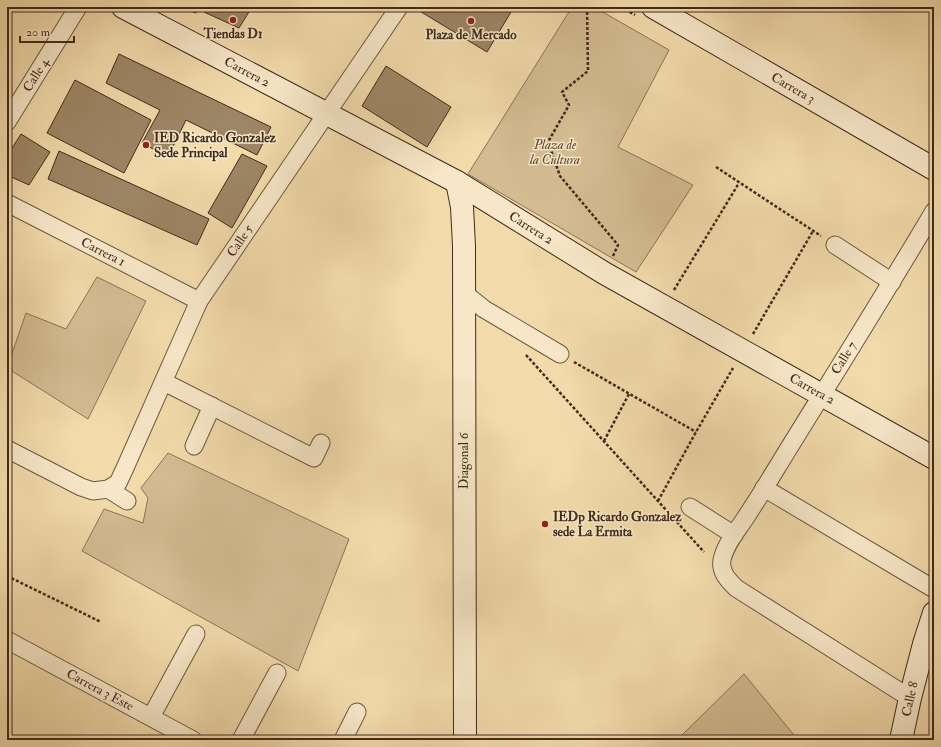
<svg xmlns="http://www.w3.org/2000/svg" width="941" height="747" viewBox="0 0 941 747" font-family="'IM FELL Double Pica',serif">
  <style>
    .green { fill: #d4bc92; stroke: #8a7456 }
    .building { fill: #9d8665; stroke: #402b1a }
    .lines { fill: none; stroke-linecap: round; stroke-linejoin: round }
    .street-casing { stroke: #6c573e; stroke-width: 19 }
    .secondary-casing { stroke: #402b1a; stroke-width: 24 }
    .path { stroke: #402b1a; stroke-width: 2.5; stroke-dasharray: 3 2; stroke-linecap: butt }
    .street { stroke: #f7e7c8; stroke-width: 17 }
    .secondary { stroke: #f7e7c8; stroke-width: 22 }
    .poi-dot { fill: #8f2418; stroke: #f7e7c8; stroke-width: 1.5 }
    .labels { text-anchor: middle; dominant-baseline: central; stroke-width: 3; stroke-linejoin: round; paint-order: stroke }
    .poi-label { font-size: 13px; font-weight: bold; fill: #402b1a; stroke: #f7e7c8 }
    .street-label { font-size: 13px; fill: #402b1a; stroke: #f7e7c8 }
    .park-label { font-size: 13px; font-style: italic; fill: #5e4832; stroke: #f7e7c8 }
  </style>
  <rect width="100%" height="100%" fill="#f2daab"/>
  <filter id="stains"><feTurbulence type="fractalNoise" baseFrequency=".005" numOctaves="4"/><feColorMatrix values="0 0 0 0 .2 0 0 0 0 .09 0 0 0 0 .02 0 0 0 .5 -.17"/></filter>
  <radialGradient id="worn" r=".72"><stop offset=".6" stop-color="#630" stop-opacity="0"/><stop offset="1" stop-color="#630" stop-opacity=".3"/></radialGradient>
  <g class="green">
    <path d="M572 7H594L669 50 618 147 693 185 636 272 468 174Z"/>
    <path d="M97 277 146 301 88 419 7 368 26 313 66 329Z"/>
    <path d="M168 453 349 539 298 671 82 551 104 509 143 523 148 498 141 488Z"/>
    <path d="M744 674 798 740H677Z"/>
  </g>
  <g class="building">
    <path d="M186 7H199L196 13 185 9Z"/>
    <path d="M207 7H252L239 28 204 12Z"/>
    <path d="M420 7H514L487 52 418 10Z"/>
    <path d="M119 54 271 127 257 155 186 120 168 157 142 143 160 110 106 83Z"/>
    <path d="M386 66 451 107 427 147 362 106Z"/>
    <path d="M75 80 151 120 124 173 47 133Z"/>
    <path d="M21 134 50 152 29 185 7 175V156Z"/>
    <path d="M59 151 209 219 197 245 48 179Z"/>
    <path d="M242 154 267 166 232 228 208 213Z"/>
  </g>
  <g class="lines">
    <defs>
      <g id="street">
        <path d="M7 122 78 7"/>
        <path d="M7 203 199 301"/>
        <path d="M835 245 892 282"/>
        <path d="M464 293 484 309 560 354"/>
        <path d="M164 382 314 458 321 443"/>
        <path d="M194 446 212 406"/>
        <path d="M7 449 81 487 93 491 108 489 118 483 125 468 199 301 399 7"/>
        <path d="M764 488 934 589"/>
        <path d="M108 489 127 501"/>
        <path d="M690 507 734 535"/>
        <path d="M7 640 193 740"/>
        <path d="M910 698 736 588C728 580 720 572 722 560 725 545 736 532 744 520 754 505 764 489 773 474 827 386 882 299 934 211"/>
        <path d="M151 717 196 634"/>
        <path d="M241 740 277 673"/>
        <path d="M343 740 357 712"/>
      </g>
      <g id="secondary">
        <path d="M123 7 457 182 604 273 934 458"/>
        <path d="M653 7 934 169"/>
        <path d="M457 182 462 207 464 246 465 740"/>
        <path d="M901 740 910 698 924 644 934 613"/>
      </g>
    </defs>
    <use href="#street" class="street-casing"/>
    <use href="#secondary" class="secondary-casing"/>
    <g class="path">
      <path d="M587 7 588 71 562 92 569 105 548 142 560 176 618 245 613 256"/>
      <path d="M621 7 635 15"/>
      <path d="M716 167 821 236"/>
      <path d="M674 290 739 183"/>
      <path d="M753 334 813 231"/>
      <path d="M526 355 704 552"/>
      <path d="M574 362 696 432"/>
      <path d="M604 441 629 394"/>
      <path d="M658 501 696 432 733 368"/>
      <path d="M7 576 101 622"/>
    </g>
    <use href="#street" class="street"/>
    <use href="#secondary" class="secondary"/>
  </g>
  <g class="poi-dot">
    <circle cx="233" cy="20" r="4"/>
    <circle cx="471" cy="21" r="4"/>
    <circle cx="146" cy="145" r="4"/>
    <circle cx="545" cy="524" r="4"/>
  </g>
  <g class="labels">
    <g class="poi-label">
      <text x="233" y="34">Tiendas D1</text>
      <text x="471" y="35">Plaza de Mercado</text>
      <text x="154" y="138" text-anchor="start">IED Ricardo Gonzalez<tspan x="154" dy="15">Sede Principal</tspan></text>
      <text x="553" y="517" text-anchor="start">IEDp Ricardo Gonzalez<tspan x="553" dy="15">sede La Ermita</tspan></text>
    </g>
    <g class="street-label">
      <text transform="translate(247 72) rotate(28)">Carrera 2</text>
      <text transform="translate(36 75) rotate(-58)">Calle 4</text>
      <text transform="translate(793 88) rotate(30)">Carrera 3</text>
      <text transform="translate(531 228) rotate(32)">Carrera 2</text>
      <text transform="translate(240 241) rotate(-56)">Calle 5</text>
      <text transform="translate(103 252) rotate(27)">Carrera 1</text>
      <text transform="translate(844 358) rotate(-58)">Calle 7</text>
      <text transform="translate(812 389) rotate(29)">Carrera 2</text>
      <text transform="translate(464 461) rotate(-90)">Diagonal 6</text>
      <text transform="translate(100 690) rotate(28)">Carrera 3 Este</text>
      <text transform="translate(910 699) rotate(-77)">Calle 8</text>
    </g>
    <g class="park-label">
      <text x="555" y="145">Plaza de<tspan x="555" dy="15">la Cultura</tspan></text>
    </g>
  </g>
  <rect width="941" height="747" fill="none" stroke="#f2daab" stroke-width="24"/>
  <rect x="8" y="8" width="925" height="731" fill="none" stroke="#402b1a" stroke-width="2"/>
  <rect x="12" y="12" width="917" height="723" fill="none" stroke="#402b1a"/>
  <path d="M20 36v6h54v-6" fill="none" stroke="#402b1a" stroke-width="2"/>
  <text x="26" y="36" font-size="12" fill="#402b1a" stroke="#f7e7c8" stroke-width="3" paint-order="stroke">20 m</text>
  <rect width="100%" height="100%" filter="url(#stains)"/>
  <rect width="100%" height="100%" fill="url(#worn)"/>
</svg>
